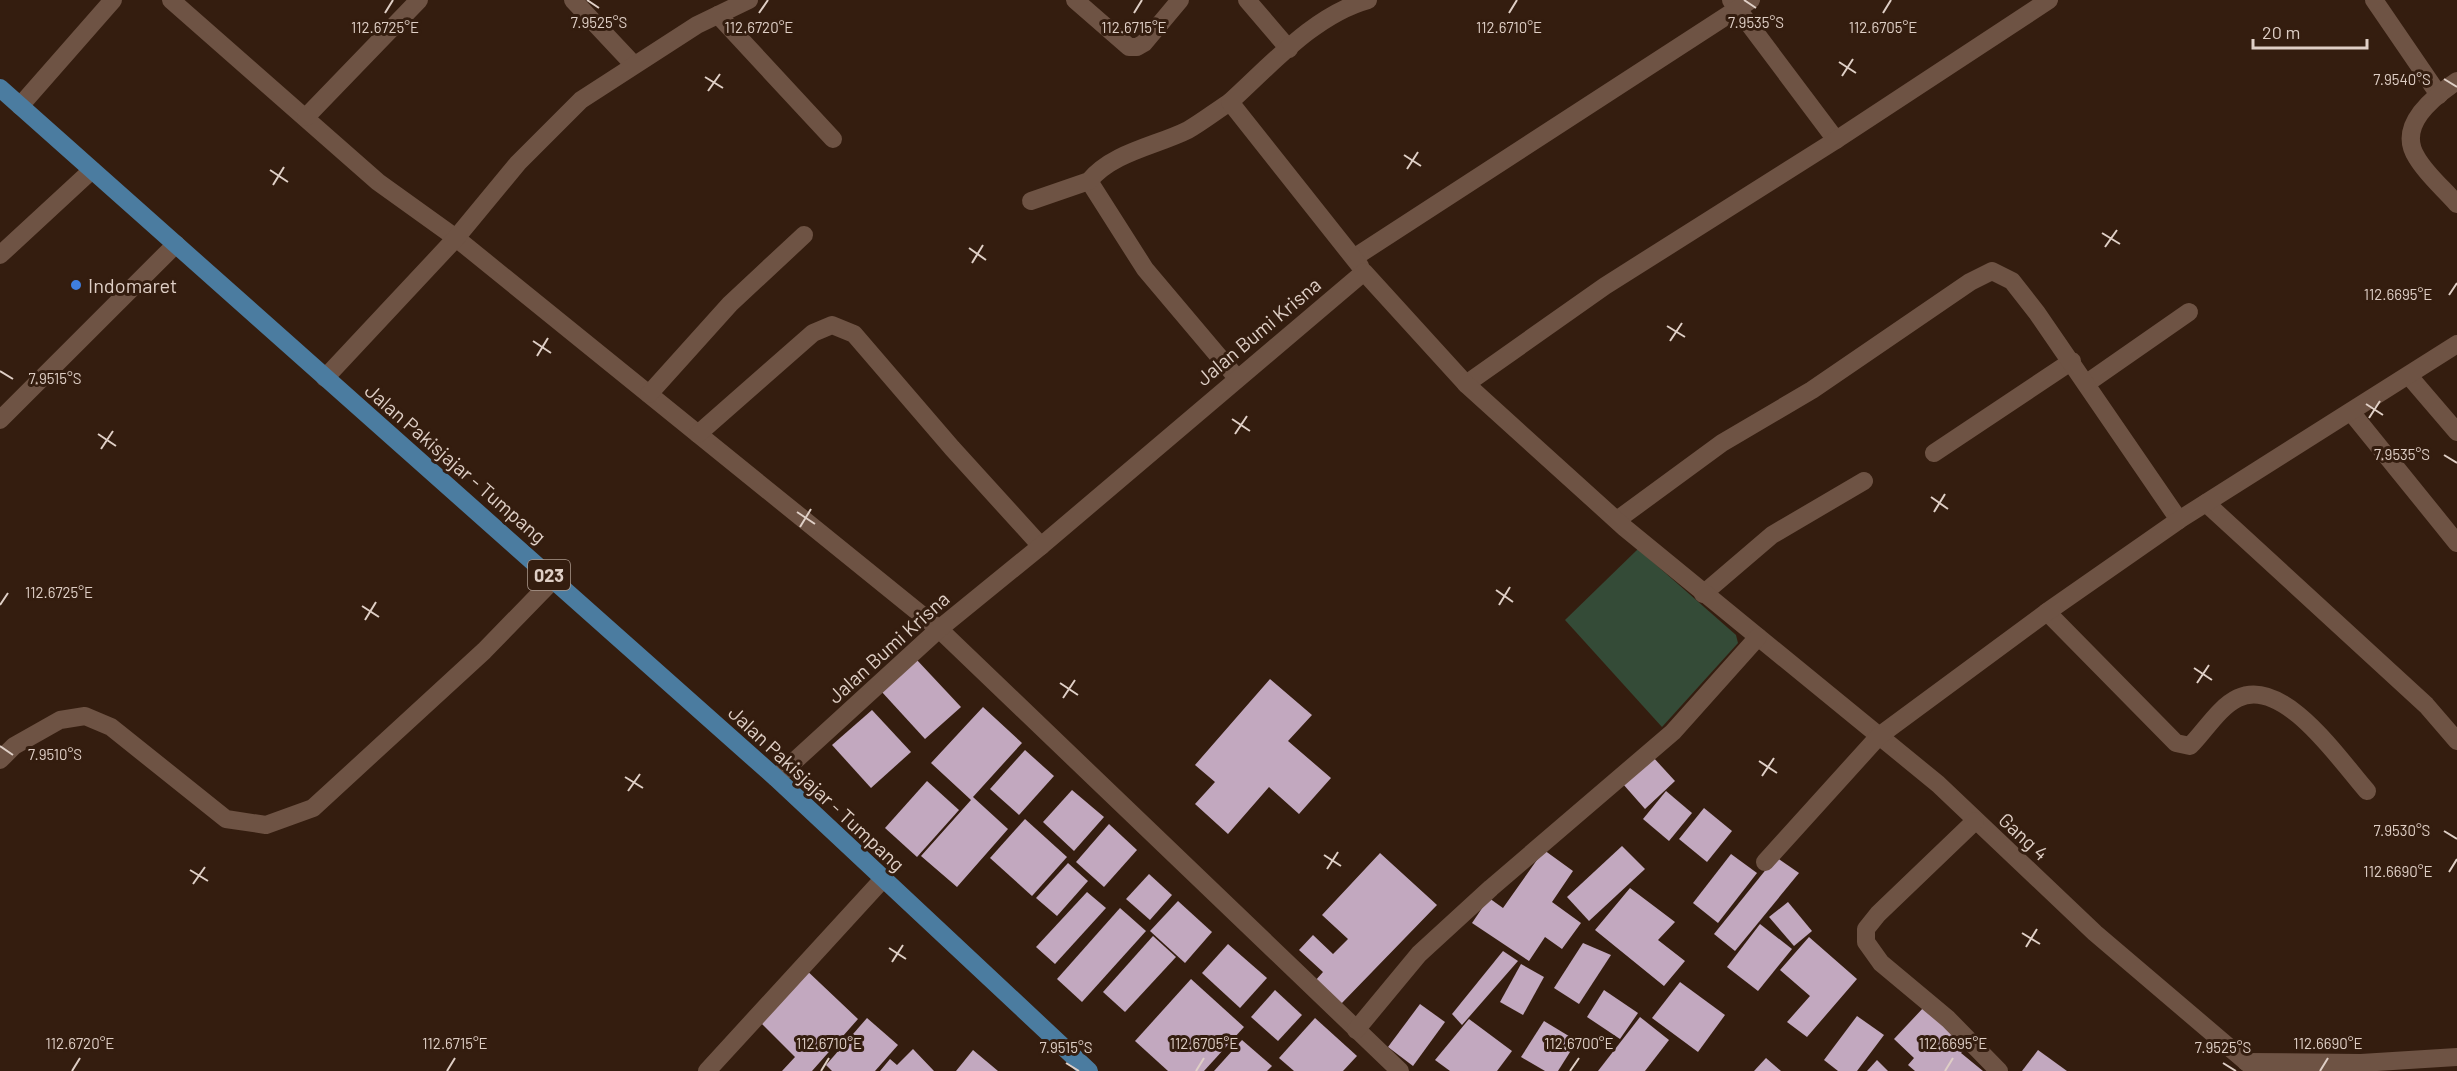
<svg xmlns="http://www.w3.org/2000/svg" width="2457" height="1071" viewBox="0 0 2457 1071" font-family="Barlow,sans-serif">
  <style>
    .green { fill: #344b37 }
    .building { fill: #c2a8bf }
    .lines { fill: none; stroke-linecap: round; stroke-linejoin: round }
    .minor { stroke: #6e5344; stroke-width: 18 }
    .major { stroke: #4b7ca0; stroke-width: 18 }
    .ticks { fill: none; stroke: #dfcfc6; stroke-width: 2 }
    .shop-dot { fill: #3f7fe0; stroke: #341d0f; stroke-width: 2 }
    .labels { text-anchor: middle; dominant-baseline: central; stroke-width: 6; stroke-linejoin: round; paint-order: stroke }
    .shield { fill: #341d0f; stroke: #ac9a8f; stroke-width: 1.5 }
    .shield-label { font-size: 18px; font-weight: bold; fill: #dfcfc6 }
    .poi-label { font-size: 20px; fill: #dfcfc6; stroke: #341d0f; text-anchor: start }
    .street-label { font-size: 20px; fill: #dfcfc6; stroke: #341d0f }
    .ticks-label { font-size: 15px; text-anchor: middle; fill: #dfcfc6; stroke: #341d0f; stroke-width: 6; stroke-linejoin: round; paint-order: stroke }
  </style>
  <rect width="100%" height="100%" fill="#341d0f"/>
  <path class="green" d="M1638 549 1736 635 1738 643 1662 727 1565 620Z"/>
  <g class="building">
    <path d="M916 659 961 707 925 739 881 691Z"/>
    <path d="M1270 679 1312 715 1288 741 1331 778 1299 814 1269 787 1228 834 1195 804 1215 782 1195 765Z"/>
    <path d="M983 707 1022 743 973 797 1008 829 957 887 921 856 971 800 931 763Z"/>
    <path d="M872 710 911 752 871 788 832 745Z"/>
    <path d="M1025 750 1054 776 1019 815 990 789Z"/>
    <path d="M1652 756 1675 781 1645 809 1623 784Z"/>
    <path d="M927 781 959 810 917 857 885 828Z"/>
    <path d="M1072 790 1104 817 1074 851 1043 822Z"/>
    <path d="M1666 791 1692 813 1669 841 1643 819Z"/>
    <path d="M1704 808 1732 831 1707 862 1679 839Z"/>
    <path d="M1025 819 1067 857 1032 896 990 858Z"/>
    <path d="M1109 824 1137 850 1104 887 1076 862Z"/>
    <path d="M1622 846 1645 869 1589 921 1567 897Z"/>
    <path d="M1544 850 1573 871 1552 902 1581 923 1562 949 1545 937 1529 961 1472 923 1489 898 1503 908Z"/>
    <path d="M1380 853 1437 905 1340 1005 1315 981 1323 972 1299 950 1313 935 1333 954 1348 939 1322 915Z"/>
    <path d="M1731 854 1757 873 1718 923 1693 903Z"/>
    <path d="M1776 857 1799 873 1735 951 1714 934Z"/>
    <path d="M1068 863 1088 881 1057 916 1036 898Z"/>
    <path d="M1149 874 1172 895 1150 920 1126 899Z"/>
    <path d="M1630 888 1675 922 1658 940 1685 961 1664 986 1595 930Z"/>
    <path d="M1087 892 1106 908 1055 964 1036 947Z"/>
    <path d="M1178 901 1212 932 1185 963 1150 931Z"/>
    <path d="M1788 902 1812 931 1794 946 1769 917Z"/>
    <path d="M1120 908 1146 931 1082 1002 1057 979Z"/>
    <path d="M1760 924 1792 949 1758 991 1727 967Z"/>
    <path d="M1153 936 1176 957 1125 1012 1103 992Z"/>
    <path d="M1809 937 1857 979 1807 1037 1787 1022 1810 996 1780 970Z"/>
    <path d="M1583 943 1611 955 1579 1004 1554 988Z"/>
    <path d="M1228 944 1267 978 1240 1008 1202 973Z"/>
    <path d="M1503 951 1518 961 1462 1025 1452 1014Z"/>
    <path d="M1521 964 1544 977 1523 1015 1500 1002Z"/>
    <path d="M802 966 858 1019 812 1071H782L795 1057 756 1018Z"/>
    <path d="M1191 979 1244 1027 1204 1071H1168L1135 1041Z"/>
    <path d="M1680 982 1725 1015 1698 1052 1652 1018Z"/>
    <path d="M1275 990 1302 1015 1278 1041 1251 1017Z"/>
    <path d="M1604 990 1638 1013 1620 1039 1587 1017Z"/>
    <path d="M1420 1004 1445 1022 1413 1066 1388 1047Z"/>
    <path d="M1924 1007 1967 1046 1961 1053 1983 1071H1915L1908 1065 1914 1058 1894 1039Z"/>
    <path d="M1857 1016 1884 1035 1857 1071H1838L1824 1060Z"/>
    <path d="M1640 1017 1669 1040 1645 1071H1598Z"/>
    <path d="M867 1018 898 1045 875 1071H832L826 1065Z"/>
    <path d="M1315 1018 1357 1056 1343 1071H1294L1279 1058Z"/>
    <path d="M1469 1019 1512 1051 1497 1071H1450L1435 1060Z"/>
    <path d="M1544 1021 1577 1041 1558 1071H1545L1521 1057Z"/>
    <path d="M1242 1040 1272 1066 1267 1071H1214Z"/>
    <path d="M913 1049 934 1071H880L890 1059 897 1065Z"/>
    <path d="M973 1050 998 1071H956Z"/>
    <path d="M2038 1050 2067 1071H2022Z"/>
    <path d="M1766 1058 1781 1071H1754Z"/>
    <path d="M1877 1060 1888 1071H1867Z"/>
  </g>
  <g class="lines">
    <g class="minor">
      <path d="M171 0 378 182 456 238 939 629 1400 1071"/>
      <path d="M573 0 634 65"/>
      <path d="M1075 0 1129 47H1137L1144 43 1180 0"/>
      <path d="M1247 0 1289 49"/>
      <path d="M1731 0 1836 140"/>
      <path d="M2374 0 2439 95"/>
      <path d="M718 15 833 139"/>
      <path d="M2457 81C2433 97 2396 126 2417 158 2427 175 2444 189 2457 204"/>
      <path d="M20 106 113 0"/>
      <path d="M306 117 419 0"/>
      <path d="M1089 181 1145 269 1237 378"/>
      <path d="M1031 201 1089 181C1113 152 1156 146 1188 130 1202 122 1216 111 1230 102"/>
      <path d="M0 255 92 170"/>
      <path d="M1355 257 1751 0"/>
      <path d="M1360 266 1230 102C1271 65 1314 15 1368 0"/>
      <path d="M2409 376 2457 432"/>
      <path d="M325 378 456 238 518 163 581 100 697 25 749 0"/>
      <path d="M2087 383 2189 312"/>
      <path d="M1466 384 1605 286 1836 140 2049 0"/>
      <path d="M649 394 730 304 804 235"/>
      <path d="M2351 412 2457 543"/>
      <path d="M0 420 176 244"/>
      <path d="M698 434 813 333 832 325 854 334 952 448 1041 546"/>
      <path d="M1934 453 2072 361"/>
      <path d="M2206 503 2426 705 2457 741"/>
      <path d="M1617 520 1722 443 1812 390 1970 282 1992 271 2012 281 2037 313 2179 520"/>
      <path d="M1703 594 1772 535 1864 481"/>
      <path d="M2047 612 2176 743 2190 746C2205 731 2219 707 2238 698 2284 676 2341 762 2367 791"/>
      <path d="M0 760 14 746 60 720 85 716 111 727 226 819 266 825 313 808 484 651 554 579"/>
      <path d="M776 778 939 629 1041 546 1364 272 1466 384 1625 528 1938 784 2095 933 2257 1071"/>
      <path d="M1975 821 1878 914 1866 929V942L1881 963 1948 1019 1999 1071"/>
      <path d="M1765 862 1879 736 2047 612 2179 520 2457 344"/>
      <path d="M1356 1030 1419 954 1491 888 1673 732 1758 637"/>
      <path d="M2246 1062 2361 1063 2457 1057"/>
      <path d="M707 1071 883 879"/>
    </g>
    <path class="major" d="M0 88 776 778 1089 1071"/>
  </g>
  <path class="ticks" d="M587 0 599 8M1744 0 1756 8M385 13 393 0M759 13 768 0M1134 13 1142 0M1509 13 1517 0M1883 13 1891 0M1839 62 1856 73M1842 76 1853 59M705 77 723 88M2444 79 2457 87M708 91 720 74M1404 155 1421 166M1407 169 1418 152M270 170 288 182M273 185 284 167M2102 233 2120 244M2105 247 2117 230M969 248 986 260M972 263 983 245M2449 295 2457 283M1667 326 1685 337M533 341 551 353M1670 341 1682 323M537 356 548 338M0 371 13 379M2366 404 2383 415M2369 418 2380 401M1232 419 1250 431M98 434 116 446M1235 434 1247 416M101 449 113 431M2444 455 2457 463M1931 497 1948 509M797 512 815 524M1934 512 1945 494M800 527 811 509M1496 590 1513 602M0 605 8 593M1499 605 1510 587M362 606 379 617M365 620 376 602M2194 668 2212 680M1060 683 1078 695M2197 683 2209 665M1063 698 1075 680M0 746 13 755M1759 761 1777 773M1762 776 1774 758M625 777 643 788M628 791 640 774M2444 831 2457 839M1324 855 1341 866M1327 869 1338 852M190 870 208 881M2449 872 2457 859M193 884 205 867M2022 933 2040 944M2026 947 2037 929M889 948 906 959M892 962 903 945M1066 1063 1079 1071M2223 1063 2236 1071M72 1071 80 1058M447 1071 455 1058M821 1071 829 1058M1196 1071 1204 1058M1570 1071 1579 1058M1945 1071 1953 1058M2320 1071 2328 1058"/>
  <circle class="shop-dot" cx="76" cy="285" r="6"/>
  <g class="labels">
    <rect class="shield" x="528" y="560" width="42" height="30" rx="4.5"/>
    <g class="shield-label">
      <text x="549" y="575">023</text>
    </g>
    <g class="poi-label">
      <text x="88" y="285">Indomaret</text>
    </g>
    <g class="street-label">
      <text transform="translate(1258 331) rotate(-40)">Jalan Bumi Krisna</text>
      <text transform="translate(456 463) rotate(41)">Jalan Pakisjajar - Tumpang</text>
      <text transform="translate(888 647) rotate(-42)">Jalan Bumi Krisna</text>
      <text transform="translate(817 788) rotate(43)">Jalan Pakisjajar - Tumpang</text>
      <text transform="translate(2024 836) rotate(43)">Gang 4</text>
    </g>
  </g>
  <g class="ticks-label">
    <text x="599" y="28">7.9525°S</text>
    <text x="1756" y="28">7.9535°S</text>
    <text x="385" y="33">112.6725°E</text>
    <text x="759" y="33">112.6720°E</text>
    <text x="1134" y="33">112.6715°E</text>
    <text x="1509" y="33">112.6710°E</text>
    <text x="1883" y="33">112.6705°E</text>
    <text x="2402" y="85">7.9540°S</text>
    <text x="2398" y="300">112.6695°E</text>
    <text x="55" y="384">7.9515°S</text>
    <text x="2402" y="460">7.9535°S</text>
    <text x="59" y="598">112.6725°E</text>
    <text x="55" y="760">7.9510°S</text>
    <text x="2402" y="836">7.9530°S</text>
    <text x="2398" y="877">112.6690°E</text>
    <text x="80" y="1049">112.6720°E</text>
    <text x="455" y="1049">112.6715°E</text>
    <text x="829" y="1049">112.6710°E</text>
    <text x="1204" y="1049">112.6705°E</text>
    <text x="1579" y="1049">112.6700°E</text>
    <text x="1953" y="1049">112.6695°E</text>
    <text x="2328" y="1049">112.6690°E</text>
    <text x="1066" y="1053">7.9515°S</text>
    <text x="2223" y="1053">7.9525°S</text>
  </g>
  <path d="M2253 39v9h114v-9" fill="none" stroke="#dfcfc6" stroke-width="3"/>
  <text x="2262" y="39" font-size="18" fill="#dfcfc6" stroke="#341d0f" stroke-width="4.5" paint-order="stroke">20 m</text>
</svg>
